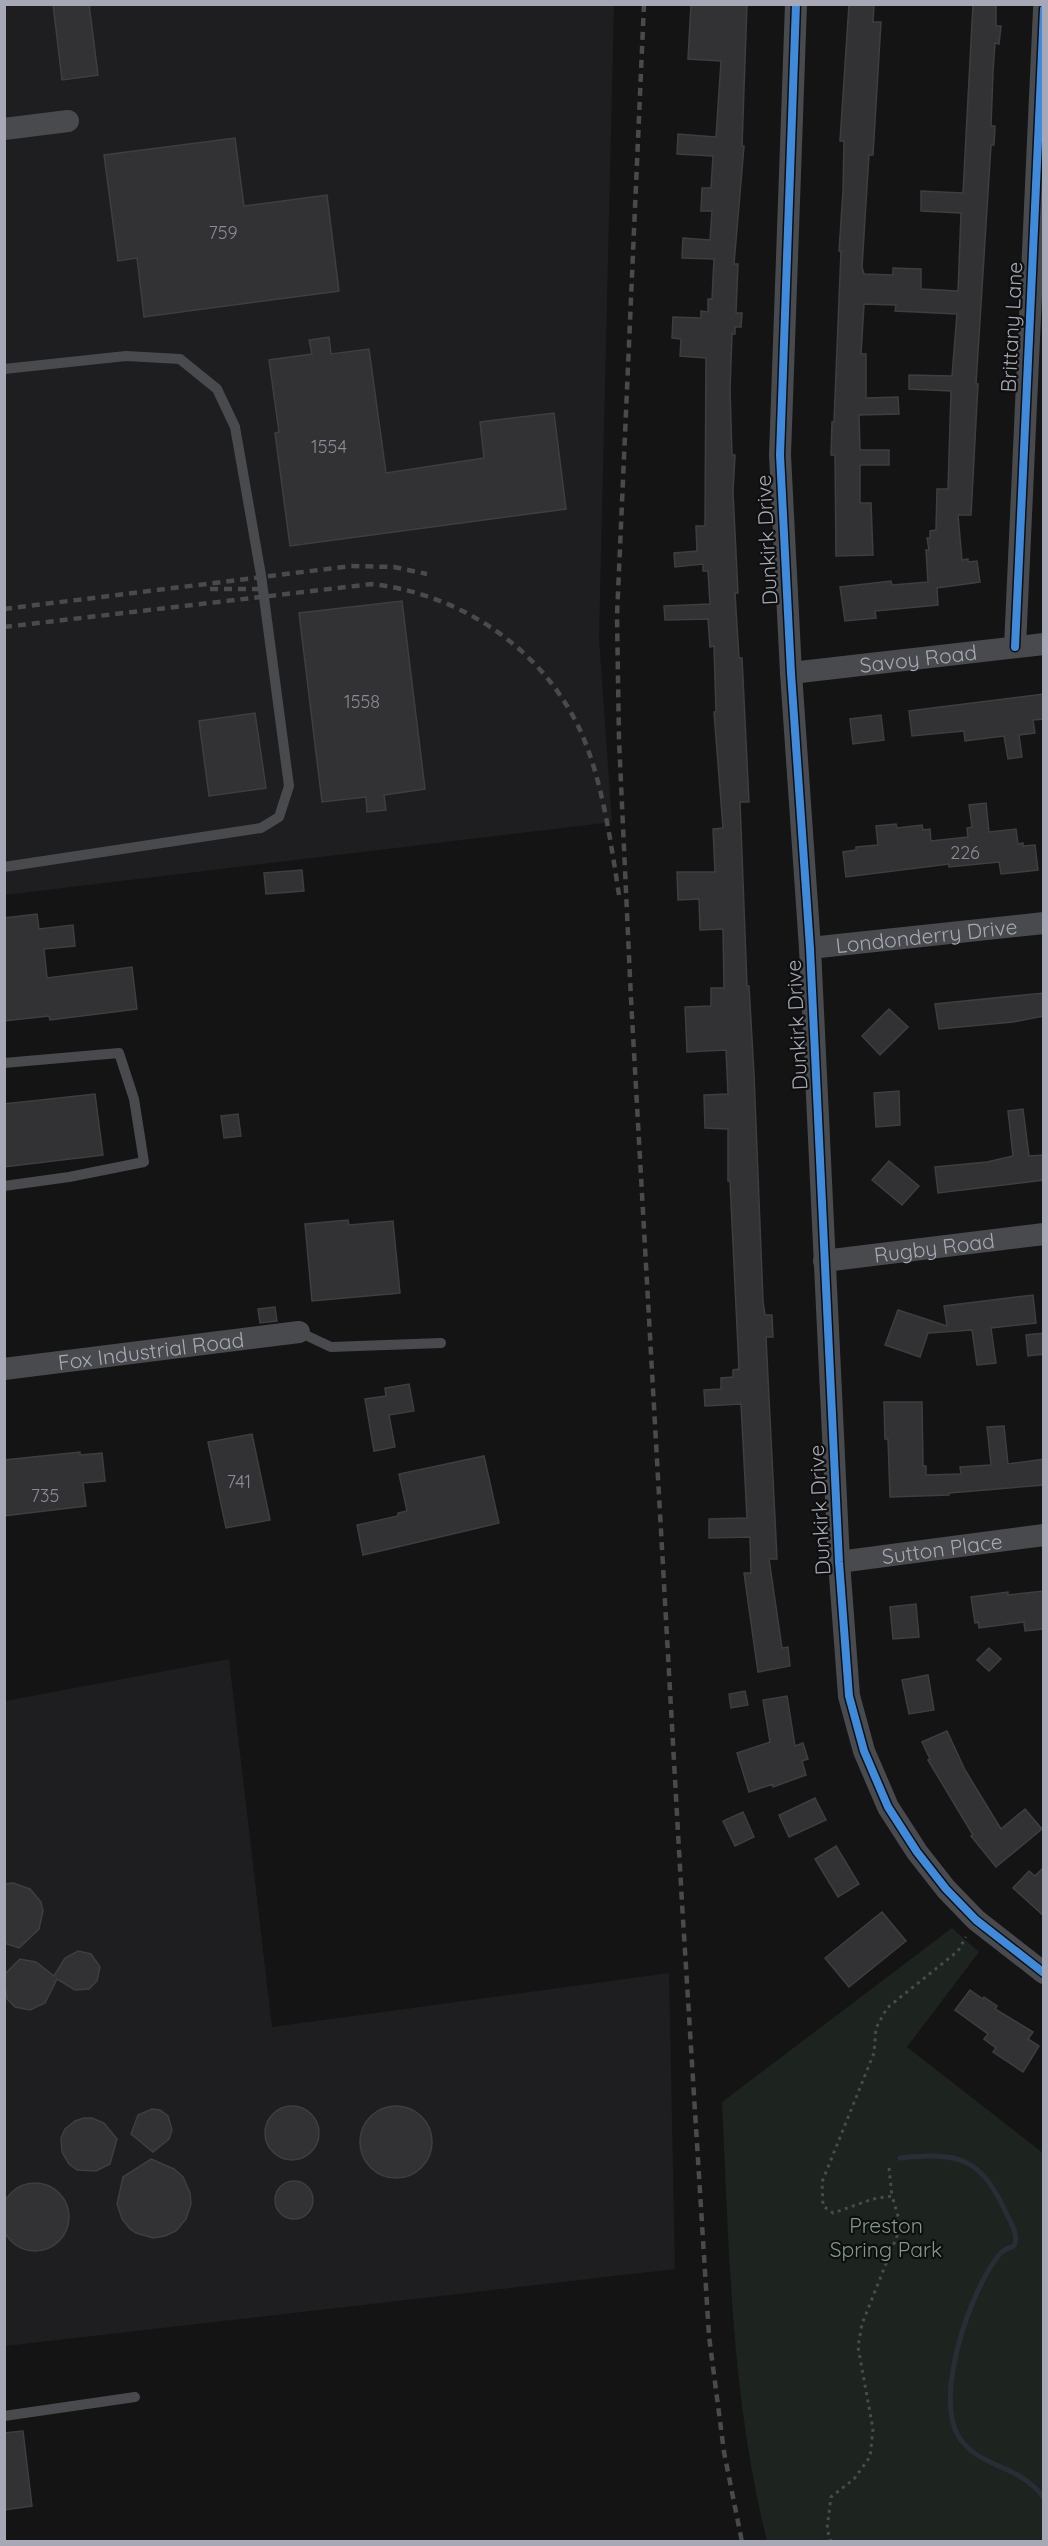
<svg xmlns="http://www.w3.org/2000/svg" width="1048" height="2546" viewBox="0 0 1048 2546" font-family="Quicksand,sans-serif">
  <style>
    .built { fill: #1e1e20 }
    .green { fill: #1d231e }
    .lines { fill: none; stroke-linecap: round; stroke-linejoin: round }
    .stream { stroke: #292d35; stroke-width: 5 }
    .building { fill: #323234; stroke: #3d3e40; stroke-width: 1.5 }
    .path { stroke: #4a4b4f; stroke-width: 3; stroke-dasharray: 3 4.5; stroke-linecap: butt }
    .lane { stroke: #494a4d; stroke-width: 10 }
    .street { stroke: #494a4d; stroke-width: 22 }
    .rail { stroke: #494a4c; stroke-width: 4.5; stroke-dasharray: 8 6; stroke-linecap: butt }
    .cycleway-casing { stroke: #0f0f10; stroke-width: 11 }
    .cycleway { stroke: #408adc; stroke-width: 8 }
    .labels { text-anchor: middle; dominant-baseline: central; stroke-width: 4.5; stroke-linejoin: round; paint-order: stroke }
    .number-label { font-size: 18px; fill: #898b95 }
    .street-label { font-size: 21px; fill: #a6a9b5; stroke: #0f0f10 }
    .park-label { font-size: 21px; fill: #7e9e84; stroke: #0f0f10 }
  </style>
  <rect width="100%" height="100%" fill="#141414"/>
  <g class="built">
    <path d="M4 5H614L599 638 612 822 5 895Z"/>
    <path d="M229 1659 272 2027 669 1973 675 2269 5 2346V1701Z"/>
  </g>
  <path class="green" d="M952 1928 979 1952 907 2047 1043 2153V2541H767C731 2398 729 2249 722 2102Z"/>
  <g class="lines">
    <path class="stream" d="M900 2158C960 2152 981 2157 1007 2215 1012 2225 1019 2236 1014 2246 1009 2248 1002 2250 999 2255 971 2289 933 2397 959 2437 979 2469 1019 2463 1044 2498"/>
  </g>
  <g class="building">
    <path d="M53 4H89L98 75 62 80Z"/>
    <path d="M691 4H747L742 146H744L734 264H738L736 313H742L741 327H735V334H732L730 390 732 455H735L733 492 738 593H735L739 658H742L749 802H740L747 986H749L754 1074 763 1301 765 1315H772L773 1337H766L777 1559H769L782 1648 788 1647 790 1666 758 1672 744 1573H751L750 1537 709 1538V1519L747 1518 741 1404 705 1406 704 1390 721 1389V1378L733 1377V1370L739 1369 730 1181H728V1129L705 1128 704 1095 728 1094 726 1050 687 1052 686 1028 685 1007 711 1006V988H724L723 929 700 930 699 899 678 900 677 872H715L713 829 723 828 714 712H716L714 646 710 647 708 619 665 620 664 606 710 604 708 571H703V564L675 567 674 553 697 551 696 526H705L706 358 680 356 681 339 672 338 673 317 701 318V311L708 312V299H712L714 259 682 258 683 238 710 240 712 211H701L702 188H711L713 156 677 154 678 134 716 137 721 61 688 59Z"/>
    <path d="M849 4 874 5 873 22H881L873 155H869L862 267 864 274 893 275V268L921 269V289L958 291 961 213 921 211V191L963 193 973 4H996V26H1001L999 44 995 43 993 72 991 126H995L994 145H991L976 384H978L971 515H958L962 560 968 559V562L977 561 980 582 937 588 938 605 875 611 876 618 845 621 840 587 891 581 892 585 928 582 926 550H929L927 538H930V531L936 530 937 489H948L951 391 909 389V375L952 376 957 314 895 311 896 305 864 304 861 354H866V398L898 397 899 414 859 415 860 450H889V465H860V503H871L873 555 836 556 835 455H831L832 422H834L841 251H839L843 191 844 141H840Z"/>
    <path d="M235 138 244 206 327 195 339 291 144 317 137 258 118 261 104 155Z"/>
    <path d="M329 337 331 354 369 349 386 473 484 458 480 422 554 413 566 509 290 546 275 433 279 432 269 360 312 354 309 340Z"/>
    <path d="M402 601 425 789 384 795 386 810 367 812 366 797 322 802 299 613Z"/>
    <path d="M1044 694V719L1033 720 1035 733 1019 735 1022 757 1008 759 1004 736 965 741 964 731 912 736 909 711Z"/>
    <path d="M255 713 266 788 209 796 199 721Z"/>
    <path d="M881 715 884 740 853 744 850 719Z"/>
    <path d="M986 803 989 832 1016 829 1018 844 1023 843V846L1035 845 1038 870 1001 874 999 862 949 867V864L846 877 843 852 856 850V847L878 845 876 826 896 824 897 828 922 825 923 830 930 829 931 841 968 837 967 828 972 827 969 805Z"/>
    <path d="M302 870 304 891 266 894 264 873Z"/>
    <path d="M37 914 39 929 73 925 75 946 44 949 47 978 132 967 137 1009 50 1020 49 1016 4 1021V918Z"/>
    <path d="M1044 993V1016L1013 1022 939 1029 935 1004Z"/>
    <path d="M889 1009 908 1027 880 1055 862 1036Z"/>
    <path d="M899 1091 900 1125 876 1127 874 1093Z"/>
    <path d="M95 1094 103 1155 4 1167V1104Z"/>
    <path d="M1023 1109 1029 1156 1044 1155V1180L938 1193 935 1167 987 1162 1013 1156 1008 1111Z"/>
    <path d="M238 1114 241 1136 224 1138 221 1116Z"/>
    <path d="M889 1161 919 1186 902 1205 872 1180Z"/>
    <path d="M348 1220 349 1225 393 1221 400 1293 312 1301 305 1224Z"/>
    <path d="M1033 1295 1036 1323 991 1328 996 1363 977 1365 972 1330 928 1333 920 1357 885 1345 898 1310 947 1326 944 1306Z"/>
    <path d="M275 1307 277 1321 260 1323 258 1309Z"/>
    <path d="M1044 1333V1354L1028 1356 1026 1335Z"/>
    <path d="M409 1384 414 1411 389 1415 395 1447 374 1451 365 1399 386 1396 385 1388Z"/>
    <path d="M884 1402H922L923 1466H926V1475L961 1474 960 1467 991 1465 987 1427 1004 1426 1008 1464 1044 1459V1485L949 1493V1495L890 1497 888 1439H885Z"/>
    <path d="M252 1434 270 1520 226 1528 208 1442Z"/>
    <path d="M80 1452V1455L102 1453 105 1481 83 1483 86 1506 4 1516V1460Z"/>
    <path d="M484 1456 499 1523 363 1555 357 1525 398 1516V1513L407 1511 399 1474Z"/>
    <path d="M1044 1591 1043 1629 1025 1631 1024 1622 979 1628 978 1622 975 1623 971 1597 1008 1592V1595Z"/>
    <path d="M916 1604 919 1637 893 1639 890 1607Z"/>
    <path d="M989 1648 1001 1659 989 1671 977 1660Z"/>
    <path d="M928 1675 934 1710 909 1714 902 1680Z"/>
    <path d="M745 1691 748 1705 731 1708 729 1694Z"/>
    <path d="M787 1696 795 1746 803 1743 808 1759 802 1761 806 1775 773 1787V1784L749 1792 737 1753 770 1742 763 1700Z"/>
    <path d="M947 1731 965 1770 1001 1829 1025 1809 1042 1829 996 1867 971 1836 973 1835 928 1760 930 1759 922 1742Z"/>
    <path d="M815 1798 826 1820 789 1837 779 1815Z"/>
    <path d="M743 1812 754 1837 735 1846 723 1821Z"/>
    <path d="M836 1846 859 1884 838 1897 815 1859Z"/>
    <path d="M1044 1867V1916L1013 1888 1029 1871 1035 1876Z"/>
    <path d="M13 1883 30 1889 41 1902 43 1911 39 1929 19 1948 4 1943V1884Z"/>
    <path d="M882 1912 906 1941 849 1987 825 1958Z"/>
    <path d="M78 1951 91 1954 100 1967 97 1981 89 1989 75 1990 57 1979 45 2003 30 2010 15 2007 7 1999 4 1975 20 1959 36 1962 54 1976 65 1958Z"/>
    <path d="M970 1990 983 1999 984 1997 997 2006 995 2009 1033 2032 1028 2039 1039 2046 1023 2072 993 2052 996 2048 984 2039 988 2034 955 2010Z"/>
    <circle cx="396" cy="2142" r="36"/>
    <circle cx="292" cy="2133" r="27"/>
    <path d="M152 2109 160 2110 168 2116 172 2130 169 2139 153 2152 131 2134 138 2115Z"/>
    <path d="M84 2118H92L104 2123 117 2139 110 2164 96 2171 77 2170 69 2164 62 2152 61 2138 65 2129 75 2121Z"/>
    <path d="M151 2159 174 2169 183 2177 190 2193 191 2204 186 2219 176 2231 165 2236 153 2238 136 2233 130 2229 122 2219 117 2204 123 2177Z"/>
    <circle cx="294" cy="2200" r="19"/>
    <circle cx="35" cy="2217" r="34"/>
    <path d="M23 2431 32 2506 4 2510V2433Z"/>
  </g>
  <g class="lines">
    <g class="path">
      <path d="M889 2168 892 2196"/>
      <path d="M831 2542 827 2529 831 2497 854 2479 870 2457 873 2429 858 2347 862 2324 901 2226 892 2196 873 2199 833 2213 823 2206 822 2182 874 2053 876 2028 887 2008 958 1951 966 1937"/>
    </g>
    <g class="lane">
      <path d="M4 369 126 356 180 359 217 389 235 427 261 575 289 786 279 817 261 828 4 867"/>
      <path d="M4 1063 119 1053 134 1099 144 1162 69 1177 4 1186"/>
      <path d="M299 1332 331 1347 441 1343"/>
      <path d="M4 2416 135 2397"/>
    </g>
    <g class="street">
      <path d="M796 4 780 455 791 673 810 948 839 1562 849 1696 864 1751 888 1807 917 1852 946 1889 976 1920 1044 1973"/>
      <path d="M4 129 68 121"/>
      <path d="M1015 647 1044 9"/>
      <path id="s1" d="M791 673 1044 644"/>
      <path id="s2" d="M810 948 1044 923"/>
      <path id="s3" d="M824 1261 1044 1234"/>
      <path id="s4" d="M4 1369 299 1332"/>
      <path id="s5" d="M839 1562 1044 1535"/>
    </g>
    <g class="rail">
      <path d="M644 4 617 616 619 740 631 999 682 1903 709 2336 724 2452 742 2542"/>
      <path d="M210 589H261"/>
      <path d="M4 609 351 566 394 567 427 574"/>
      <path d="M4 627 372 584C460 594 542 648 580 730 602 778 611 843 619 895"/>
    </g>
    <defs>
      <g id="cycleway">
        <path d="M796 4 780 455 791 673 810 948 839 1562 849 1696 864 1751 888 1807 917 1852 946 1889 976 1920 1044 1973"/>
        <path d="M1015 647 1044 9"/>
      </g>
    </defs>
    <use href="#cycleway" class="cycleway-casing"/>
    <use href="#cycleway" class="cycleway"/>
  </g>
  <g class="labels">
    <g class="number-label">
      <text x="223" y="232">759</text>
      <text x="329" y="446">1554</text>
      <text x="362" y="701">1558</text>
      <text x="965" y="852">226</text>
      <text x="239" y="1481">741</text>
      <text x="45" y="1495">735</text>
    </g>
    <g class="street-label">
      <text transform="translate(1011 327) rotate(-87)">Brittany Lane</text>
      <text transform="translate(766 540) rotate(-93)">Dunkirk Drive</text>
      <text stroke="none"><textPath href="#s1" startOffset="128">Savoy Road</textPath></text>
      <text stroke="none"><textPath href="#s2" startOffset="117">Londonderry Drive</textPath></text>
      <text transform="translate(796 1025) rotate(-93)">Dunkirk Drive</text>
      <text stroke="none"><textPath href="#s3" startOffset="111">Rugby Road</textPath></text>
      <text stroke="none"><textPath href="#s4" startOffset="148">Fox Industrial Road</textPath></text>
      <text transform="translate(819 1510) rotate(-93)">Dunkirk Drive</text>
      <text stroke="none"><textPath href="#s5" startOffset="104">Sutton Place</textPath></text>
    </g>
    <g class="park-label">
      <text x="886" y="2225">Preston<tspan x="886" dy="24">Spring Park</tspan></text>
    </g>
  </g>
  <rect width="1048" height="2546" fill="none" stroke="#a6a9b5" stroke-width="12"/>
</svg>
